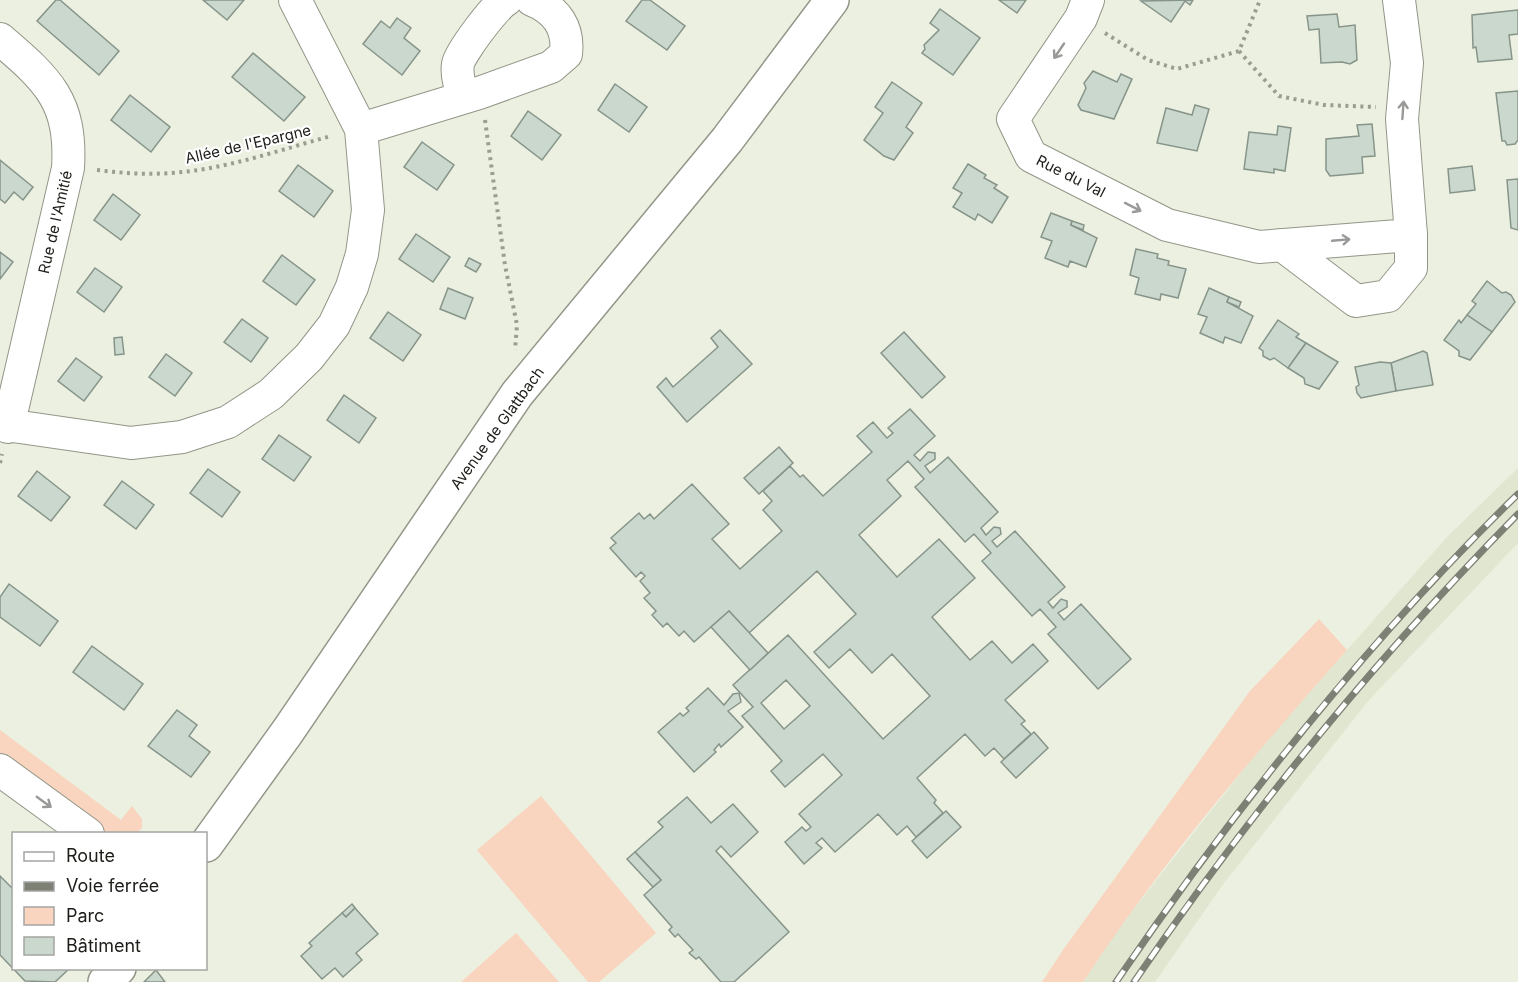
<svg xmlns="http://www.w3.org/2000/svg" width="1518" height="982" viewBox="0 0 1518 982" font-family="Inter,sans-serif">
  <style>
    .built { fill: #e0e6cf }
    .green { fill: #f9d4be }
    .building { fill: #cad8cd; stroke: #87948a; stroke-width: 1.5; fill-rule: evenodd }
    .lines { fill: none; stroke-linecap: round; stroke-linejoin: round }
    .street-casing { stroke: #929688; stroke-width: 34 }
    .secondary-casing { stroke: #929688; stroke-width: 36 }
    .path { stroke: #9a9d91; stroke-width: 4; stroke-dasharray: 3 4.5; stroke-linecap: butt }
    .street { stroke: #fff; stroke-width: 32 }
    .secondary { stroke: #fff; stroke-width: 33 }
    .rail-casing { stroke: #7d8075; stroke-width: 7 }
    .rail { stroke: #fff; stroke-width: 4.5; stroke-dasharray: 14; stroke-linecap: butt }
    .oneway { stroke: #999a97 }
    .labels { text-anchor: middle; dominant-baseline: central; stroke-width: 4.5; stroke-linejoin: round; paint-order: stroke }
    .street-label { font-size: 15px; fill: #1c1e18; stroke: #fff }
  </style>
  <rect width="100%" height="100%" fill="#ecf0e0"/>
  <path class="built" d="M1518 468V543L1369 700 1224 883 1155 982H1083L1111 938 1262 746 1447 537Z"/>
  <g class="green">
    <path d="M1319 619 1347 650C1254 755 1160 864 1083 982H1042L1063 950 1250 691Z"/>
    <path d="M0 730 121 820 132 806 142 819V828L137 833H103L0 759Z"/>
    <path d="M541 796 656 933 599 982H588L477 850Z"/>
    <path d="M516 933 559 982H461Z"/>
  </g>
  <g class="building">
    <path d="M56 0H60L119 51 99 75 37 21Z"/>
    <path d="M203 0H244L227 20Z"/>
    <path d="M642 0H650L685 26 667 50 626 21Z"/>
    <path d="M999 0H1026L1017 13Z"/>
    <path d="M1193 0 1190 5 1185 1 1171 22 1141 1Z"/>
    <path d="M940 9 980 38 953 75 922 53 925 49 924 45 939 30 930 23Z"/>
    <path d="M1518 10V34L1509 35 1512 59 1478 62 1476 47 1473 48 1472 15Z"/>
    <path d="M1337 14 1339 27 1355 25 1357 60 1350 64 1342 62 1321 63 1319 29 1309 30 1307 16Z"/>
    <path d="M397 18 411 28 404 38 420 51 402 75 363 44 381 21 390 28Z"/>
    <path d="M253 53 305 97 284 121 232 77Z"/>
    <path d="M1093 71 1117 82 1121 74 1132 79 1114 119 1081 110 1078 105 1086 88 1084 83Z"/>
    <path d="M892 82 922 103 906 127 913 133 894 160 884 156 864 140 883 113 875 107Z"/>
    <path d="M615 84 647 107 629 132 598 110Z"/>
    <path d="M1518 91V140L1515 144 1507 145 1505 141H1502L1496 93Z"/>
    <path d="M130 95 170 127 151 152 111 120Z"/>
    <path d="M1195 105 1209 109 1197 151 1157 143 1166 108 1192 115Z"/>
    <path d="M528 111 561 135 542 160 511 136Z"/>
    <path d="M1372 124 1375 156 1362 157 1363 173 1330 176 1326 170V139L1359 136 1357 125Z"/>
    <path d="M1278 126 1291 128 1285 171 1274 169V173L1244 169 1249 132 1277 135Z"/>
    <path d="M422 142 454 165 437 190 404 167Z"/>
    <path d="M0 160 33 187 23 200 14 192 5 203 0 199Z"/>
    <path d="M968 164 986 175 984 178 997 185 994 188 1008 197 992 223 978 214 975 220 953 207 962 193 953 188Z"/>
    <path d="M298 165 333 191 314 217 279 191Z"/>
    <path d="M1472 166 1475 190 1450 193 1448 169Z"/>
    <path d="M1518 179V230L1511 228 1507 180Z"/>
    <path d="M113 194 140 215 121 240 94 220Z"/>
    <path d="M1051 213 1072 221 1071 225 1097 238 1086 267 1070 261 1068 267 1045 258 1052 241 1041 237Z"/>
    <path d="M1072 221 1084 225 1083 230 1071 225Z"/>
    <path d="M416 234 450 257 433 282 399 259Z"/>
    <path d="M1136 249 1158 254 1157 258 1169 261 1168 265 1186 269 1178 298 1161 294 1160 300 1135 294 1139 278 1130 275Z"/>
    <path d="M0 252 13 262 0 279Z"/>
    <path d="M282 255 315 280 296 305 263 281Z"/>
    <path d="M469 258 481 264 476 272 465 266Z"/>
    <path d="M95 268 122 287 104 312 77 292Z"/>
    <path d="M1487 281 1502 293 1506 292 1511 295 1515 302 1492 332 1467 315 1476 304 1472 301Z"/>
    <path d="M448 288 473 298 465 319 440 309Z"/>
    <path d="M1209 288 1229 297 1227 302 1253 316 1241 343 1225 337 1223 343 1200 333 1207 317 1198 314Z"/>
    <path d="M1229 297 1241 302 1239 307 1227 302Z"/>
    <path d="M388 312 421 335 403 361 370 338Z"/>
    <path d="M1467 315 1492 332 1470 360 1459 356V351L1444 340 1459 320 1461 323Z"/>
    <path d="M242 319 268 338 251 362 224 342Z"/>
    <path d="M1278 320 1299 334 1296 337 1306 343 1288 368 1274 358 1270 360 1263 356V351L1259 348Z"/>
    <path d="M720 330 752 364 687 422 657 387 666 378 673 387 718 347 711 338Z"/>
    <path d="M904 332 945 377 922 398 881 353Z"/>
    <path d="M122 337 124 354 115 355 114 338Z"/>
    <path d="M1306 343 1338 362 1319 389 1305 384 1304 378 1288 368Z"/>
    <path d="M1423 351 1427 353 1433 385 1396 391 1391 363Z"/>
    <path d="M166 354 192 373 175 396 149 377Z"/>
    <path d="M76 358 102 377 84 401 58 381Z"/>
    <path d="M1380 362 1391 363 1396 391 1361 398 1357 393 1356 387 1359 385 1355 367Z"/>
    <path d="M344 395 376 418 359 443 327 420Z"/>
    <path d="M910 409 935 436 914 455 920 461 928 452 935 453V459L925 466 930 473 948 457 998 512 981 528 986 535 994 527 1000 528 1001 534 992 541 997 547 1015 531 1065 587 1048 602 1053 608 1061 599 1067 601V607L1058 613 1064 620 1081 604 1131 659 1098 689 1048 634 1056 627 1040 609 1032 616 982 561 991 553 974 534 965 542 915 487 924 479 908 461 887 480 901 496 859 535 897 577 939 539 975 578 932 617 970 660 992 641 1012 663 1033 644 1048 661 1005 700 1025 721 1021 724 1031 734 1004 759 994 748 985 756 965 734 917 778 936 800 934 803 943 813 916 837 907 826 897 835 878 814 835 852 822 838 816 843 822 848 804 864 785 842 802 827 806 831 811 827 799 814 842 775 823 754 785 787 771 771 782 761 742 716 753 707 733 685 788 635 883 739 930 696 892 654 872 673 850 649 829 668 814 652 856 614 817 571 749 633 729 611 694 642 684 631 679 636 667 623 663 627 652 615 656 611 644 598 650 593 640 581 645 576 641 572 636 577 610 548 616 543 611 538 639 513 644 519 650 514 654 519 692 484 729 524 712 539 740 569 782 531 763 510 772 501 763 491 790 466 800 477 803 475 823 496 872 452 857 436 873 422 887 438 893 433 888 428ZM786 680 810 706 784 729 761 703Z"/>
    <path d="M279 435 311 457 294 481 262 459Z"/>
    <path d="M779 447 793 463 759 494 744 478Z"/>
    <path d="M208 469 240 492 222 517 190 493Z"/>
    <path d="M37 471 70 497 51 521 18 496Z"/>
    <path d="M122 481 154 505 136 529 104 505Z"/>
    <path d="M9 584 58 621 40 646 0 617V597Z"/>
    <path d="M729 611 768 653 750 670 711 627Z"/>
    <path d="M92 646 143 684 124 710 73 672Z"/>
    <path d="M708 688 724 705 733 694 739 693 741 702 728 711 743 727 721 747 719 744 714 750 716 752 694 772 658 732 680 713 683 716 689 711 686 708Z"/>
    <path d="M177 710 197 725 189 736 210 752 191 777 148 746Z"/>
    <path d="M1034 732 1048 748 1016 778 1001 762Z"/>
    <path d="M687 797 711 823 733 804 758 832 731 857 721 846 716 851 789 932 734 982H721L699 957 696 959 689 953 693 950 678 934 675 937 669 930 672 927 644 895 661 880 635 852 663 827 658 822Z"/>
    <path d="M946 811 961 827 927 858 912 841Z"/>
    <path d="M635 852 661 880 653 887 627 859Z"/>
    <path d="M0 876 14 890V968H70L55 982 25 981 0 955Z"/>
    <path d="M352 904 355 908 346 917 342 913Z"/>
    <path d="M355 908 378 934 356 953 362 960 343 977 335 968 322 979 301 956 312 946 309 943 342 913 346 917Z"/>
    <path d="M156 970 165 982H144Z"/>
  </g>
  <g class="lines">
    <defs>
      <g id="street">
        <path d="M1088 0 1081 18 1013 119 1031 156 1167 225 1259 247 1411 235 1402 119 1407 63 1399 0"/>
        <path d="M0 39C48 80 72 101 68 168L8 427"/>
        <path d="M464 97C460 87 456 75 458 64 460 53 495 6 506 0"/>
        <path d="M361 129 479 93 551 67 566 54C569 28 557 10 532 0"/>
        <path d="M1282 245 1356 301 1388 296 1411 268V235"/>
        <path d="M0 424 131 443 182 437 228 422 271 394 309 357 334 325 352 287 362 254 368 210 361 129 295 0"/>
        <path d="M0 770 88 834"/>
      </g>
      <g id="secondary">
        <path d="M206 845 288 731 517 394 727 140 832 0"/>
        <path d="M105 982 119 968"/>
      </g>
    </defs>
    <use href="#street" class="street-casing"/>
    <use href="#secondary" class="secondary-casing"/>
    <g class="path">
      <path d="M1105 33 1148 60 1177 69 1239 51 1260 0"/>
      <path d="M1239 51 1279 96 1324 105 1376 107"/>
      <path d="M485 120 505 265 517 325 515 350"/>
      <path d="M97 170C122 173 146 175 170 173 224 170 279 150 331 136"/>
      <path d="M0 463 2 454"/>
    </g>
    <use href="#street" class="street"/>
    <use href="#secondary" class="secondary"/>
    <defs>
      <g id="rail">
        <path d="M1116 982C1235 808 1367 641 1518 494"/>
        <path d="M1134 982C1248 815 1376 658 1518 514"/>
      </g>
    </defs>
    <use href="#rail" class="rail-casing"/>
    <use href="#rail" class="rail"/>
  </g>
  <defs><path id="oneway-shaft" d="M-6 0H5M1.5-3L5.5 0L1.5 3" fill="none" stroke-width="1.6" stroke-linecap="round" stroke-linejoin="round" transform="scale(1.5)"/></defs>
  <g class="oneway">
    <use href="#oneway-shaft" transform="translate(1059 51) rotate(124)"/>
    <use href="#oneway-shaft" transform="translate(1403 110) rotate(-86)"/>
    <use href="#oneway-shaft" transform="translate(1133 207) rotate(27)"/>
    <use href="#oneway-shaft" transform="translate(1341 240) rotate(-5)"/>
    <use href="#oneway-shaft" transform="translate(44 802) rotate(36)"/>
  </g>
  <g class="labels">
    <g class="street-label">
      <text transform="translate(248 144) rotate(-13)">Allée de l'Epargne</text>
      <text transform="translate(1071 176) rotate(27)">Rue du Val</text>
      <text transform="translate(55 222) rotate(-77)">Rue de l'Amitié</text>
      <text transform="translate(497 428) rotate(-54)">Avenue de Glattbach</text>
    </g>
  </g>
  <rect x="12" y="832" width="195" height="138" fill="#ffffff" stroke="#a4a5a3" stroke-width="1.5"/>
  <rect x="24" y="852" width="30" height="9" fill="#ffffff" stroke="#a4a5a3" stroke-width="1.5"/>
  <text x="66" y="862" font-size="18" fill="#1c1e18">Route</text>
  <rect x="24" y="882" width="30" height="9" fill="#7d8075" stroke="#a4a5a3" stroke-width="1.5"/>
  <text x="66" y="892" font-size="18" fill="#1c1e18">Voie ferrée</text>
  <rect x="24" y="907" width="30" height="18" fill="#f9d4be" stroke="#a4a5a3" stroke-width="1.5"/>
  <text x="66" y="922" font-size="18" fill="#1c1e18">Parc</text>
  <rect x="24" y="937" width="30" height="18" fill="#cad8cd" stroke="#a4a5a3" stroke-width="1.5"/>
  <text x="66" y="952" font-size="18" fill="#1c1e18">Bâtiment</text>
</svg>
